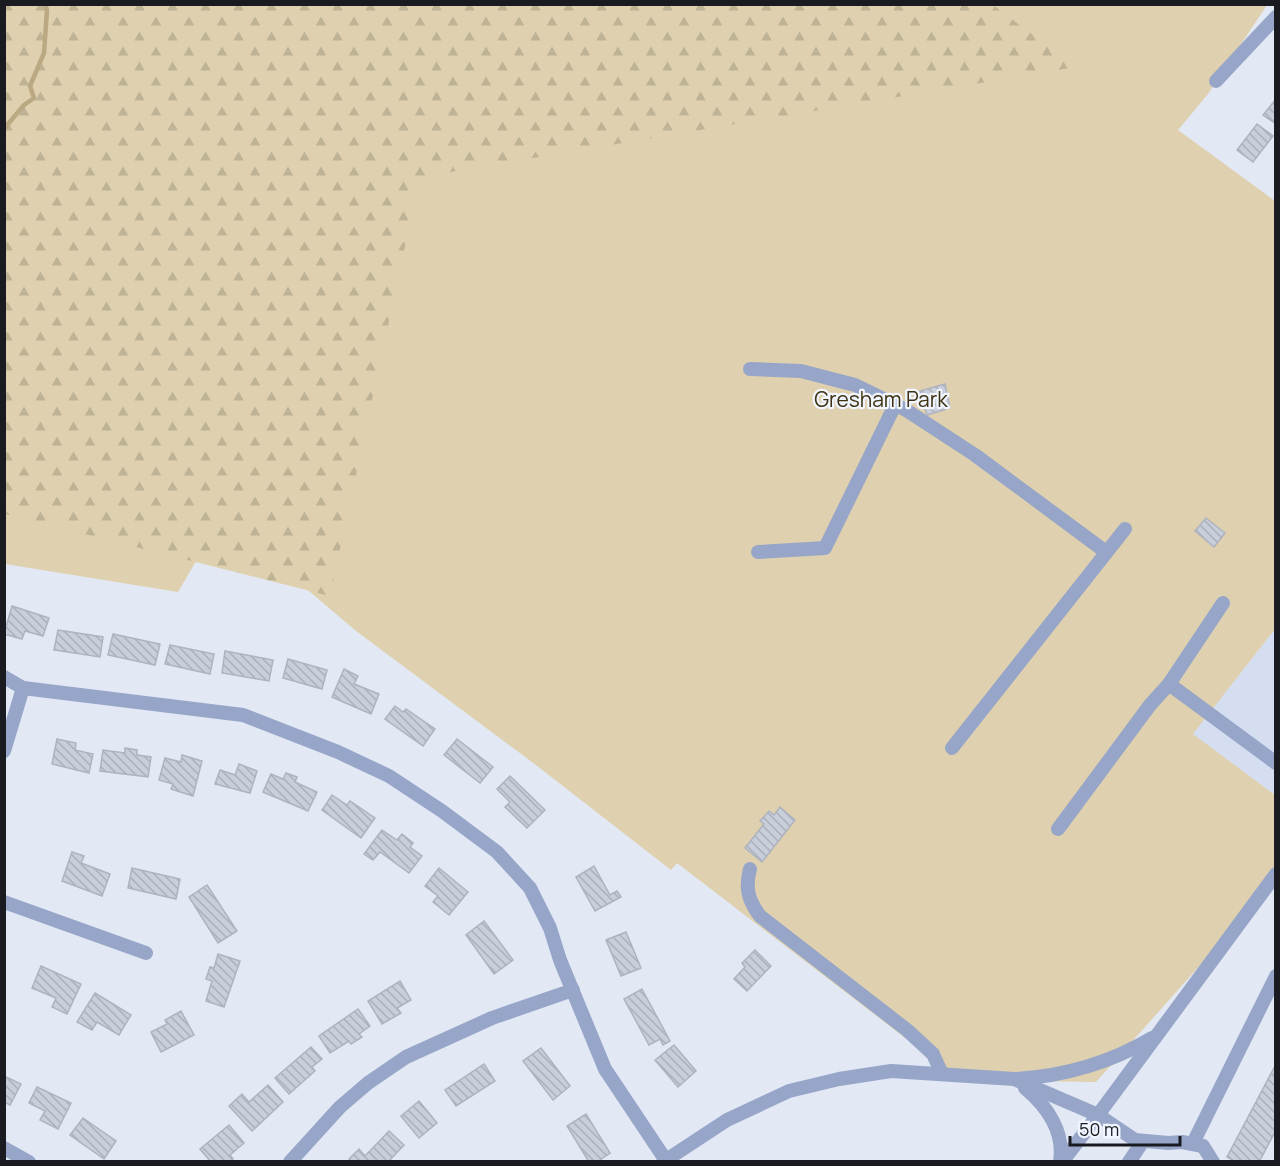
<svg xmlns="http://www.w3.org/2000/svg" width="1280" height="1166" viewBox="0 0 1280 1166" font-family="Manrope,sans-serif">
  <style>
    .built { fill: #d5def1 }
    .green { fill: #dfd1af }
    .forest { fill: url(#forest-firs) }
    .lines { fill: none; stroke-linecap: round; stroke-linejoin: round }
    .stream { stroke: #baa982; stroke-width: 4.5 }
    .building { fill: url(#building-back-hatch); stroke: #aeb3bf; stroke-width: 1.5 }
    .minor { stroke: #97a6c8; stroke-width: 14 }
    .labels { text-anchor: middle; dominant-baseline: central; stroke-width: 4.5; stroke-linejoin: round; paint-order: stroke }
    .park-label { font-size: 21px; fill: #3f3211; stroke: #f0f5ff }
  </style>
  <defs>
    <pattern id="forest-firs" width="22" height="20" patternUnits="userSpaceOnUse" patternTransform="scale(1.5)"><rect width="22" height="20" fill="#dfd1af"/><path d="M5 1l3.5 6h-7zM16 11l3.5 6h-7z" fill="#bfb396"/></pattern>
    <pattern id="building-back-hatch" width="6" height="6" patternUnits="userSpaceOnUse" patternTransform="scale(1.5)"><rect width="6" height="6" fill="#c8ceda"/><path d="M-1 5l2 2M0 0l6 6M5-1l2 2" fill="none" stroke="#abb0bb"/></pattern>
  </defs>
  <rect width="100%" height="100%" fill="#e2e8f4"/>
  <path class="built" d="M1275 629V795L1192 734Z"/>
  <path class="green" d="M4 5H1267L1208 94 1178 130 1275 201V629L1193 734 1275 795V870L1227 935 1096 1082 960 1080 677 863 671 870 532 762 356 631 222 517 178 592 5 564Z"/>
  <path class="forest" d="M4 5H993L1076 67 420 177 330 596 5 514Z"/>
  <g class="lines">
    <path class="stream" d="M4 129 24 105 34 98 30 86 44 53 47 10 45 4"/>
  </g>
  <g class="building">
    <path d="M1276 99V124L1263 115Z"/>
    <path d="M1257 124 1273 136 1253 162 1237 150Z"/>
    <path d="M945 384 950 408 927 415 920 391Z"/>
    <path d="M1206 518 1225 533 1214 547 1195 531Z"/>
    <path d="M12 606 49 618 43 636 25 631 22 639 4 634Z"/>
    <path d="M58 630 103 637 100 657 54 650Z"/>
    <path d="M113 634 160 644 155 665 108 655Z"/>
    <path d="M170 645 214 654 210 674 165 664Z"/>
    <path d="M225 651 273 660 269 681 222 673Z"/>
    <path d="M288 659 327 670 322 689 283 678Z"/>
    <path d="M344 669 358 676 354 684 379 694 371 714 332 697Z"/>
    <path d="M395 706 403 712 406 709 435 729 423 746 385 719Z"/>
    <path d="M57 739 76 743 75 750 93 754 89 773 52 764Z"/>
    <path d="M457 739 493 767 480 783 444 755Z"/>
    <path d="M125 748 137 750V755L151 757 148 777 100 771 103 750 125 753Z"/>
    <path d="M182 755 202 761 193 796 171 789 173 784 159 780 165 758 181 762Z"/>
    <path d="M239 764 257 771 250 793 215 784 220 770 235 775Z"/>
    <path d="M286 773 297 777 295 782 317 792 308 811 263 792 271 774 283 779Z"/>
    <path d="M510 776 545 810 527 828 505 807 510 802 497 789Z"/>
    <path d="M332 795 347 805 350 801 375 818 361 838 322 810Z"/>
    <path d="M780 807 795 820 762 862 745 848 764 824 760 821 769 811 774 815Z"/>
    <path d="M382 830 397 840 402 834 413 843 410 847 422 856 409 873 380 852 373 860 364 854Z"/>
    <path d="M72 852 84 856 81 863 110 874 102 896 62 881Z"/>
    <path d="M594 866 610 895 617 891 621 897 595 911 576 877Z"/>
    <path d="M132 868 180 879 176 899 128 888Z"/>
    <path d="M439 868 468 892 449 915 433 902 438 896 425 886Z"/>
    <path d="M207 885 237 931 218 943 189 897Z"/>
    <path d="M484 921 513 960 494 974 466 935Z"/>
    <path d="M626 932 641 968 621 976 606 940Z"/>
    <path d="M755 950 771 966 747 991 734 979 745 967 742 963Z"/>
    <path d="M218 954 240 961 224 1007 206 1001 212 981 206 979 210 967 214 968Z"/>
    <path d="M41 966 81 984 67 1014 52 1007 56 998 32 988Z"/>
    <path d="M400 981 411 1000 397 1008 401 1013 382 1024 368 1001Z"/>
    <path d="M642 989 670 1041 663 1045 660 1039 649 1045 624 999Z"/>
    <path d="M95 993 131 1015 119 1035 97 1022 92 1030 77 1022Z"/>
    <path d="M358 1009 370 1026 359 1034 362 1037 351 1044 349 1041 330 1053 319 1036Z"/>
    <path d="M181 1011 194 1035 161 1052 151 1032 167 1024 165 1020Z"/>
    <path d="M674 1045 696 1071 678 1087 655 1060Z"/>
    <path d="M311 1047 322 1059 312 1067 315 1071 289 1094 275 1078Z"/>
    <path d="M541 1048 570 1086 553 1100 523 1061Z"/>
    <path d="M484 1064 495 1081 456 1106 445 1090Z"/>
    <path d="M1276 1064V1130L1259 1162H1236L1227 1157Z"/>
    <path d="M4 1076 21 1084 10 1105 4 1102Z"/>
    <path d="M268 1085 283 1102 252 1131 229 1106 242 1094 249 1102Z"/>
    <path d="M37 1087 71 1103 58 1129 40 1120 45 1111 29 1103Z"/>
    <path d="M419 1101 437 1123 419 1138 401 1116Z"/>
    <path d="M586 1114 610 1153 597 1162H589L567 1126Z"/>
    <path d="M83 1118 116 1141 104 1159 70 1135Z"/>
    <path d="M229 1125 244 1143 230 1155 233 1159 230 1162H211L200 1149Z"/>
    <path d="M389 1131 404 1145 388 1162H352L349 1159 359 1149 365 1156Z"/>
  </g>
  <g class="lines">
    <g class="minor">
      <path d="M1216 81 1276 17"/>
      <path d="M750 369 801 371 855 385 906 410 975 455 1106 552"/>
      <path d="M758 552 825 548 895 405"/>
      <path d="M1223 603 1169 684 1276 763"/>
      <path d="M4 677 23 688 243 715 338 752 389 776 442 811 497 852 530 888 550 928 560 960 605 1069 665 1159"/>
      <path d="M952 748 1125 529"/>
      <path d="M4 751 23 688"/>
      <path d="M1058 829 1150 705 1169 684"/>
      <path d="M750 869C745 888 748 900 760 916L907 1030 933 1054 942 1074"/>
      <path d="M4 902 146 953"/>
      <path d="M1016 1079C1064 1076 1110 1063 1152 1038"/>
      <path d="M1025 1088C1047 1106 1065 1132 1060 1162"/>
      <path d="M1193 1143 1276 976"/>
      <path d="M4 1148 29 1162"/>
      <path d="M290 1162 340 1107 368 1083 406 1057 492 1018 573 990"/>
      <path d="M663 1162 727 1120 789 1091 839 1079 891 1071 1014 1079 1098 1115 1135 1140 1168 1143 1182 1142 1203 1146 1213 1162"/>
      <path d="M1062 1162 1098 1115 1276 874"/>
      <path d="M1129 1162 1143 1141"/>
    </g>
  </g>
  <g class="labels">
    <g class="park-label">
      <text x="881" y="399">Gresham Park</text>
    </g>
  </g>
  <rect width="1280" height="1166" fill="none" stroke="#191b20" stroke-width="12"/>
  <path d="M1070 1136v9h110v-9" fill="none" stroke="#191b20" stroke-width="3"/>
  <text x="1079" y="1136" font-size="18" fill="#191b20" stroke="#f0f5ff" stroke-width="4.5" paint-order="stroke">50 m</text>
</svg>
